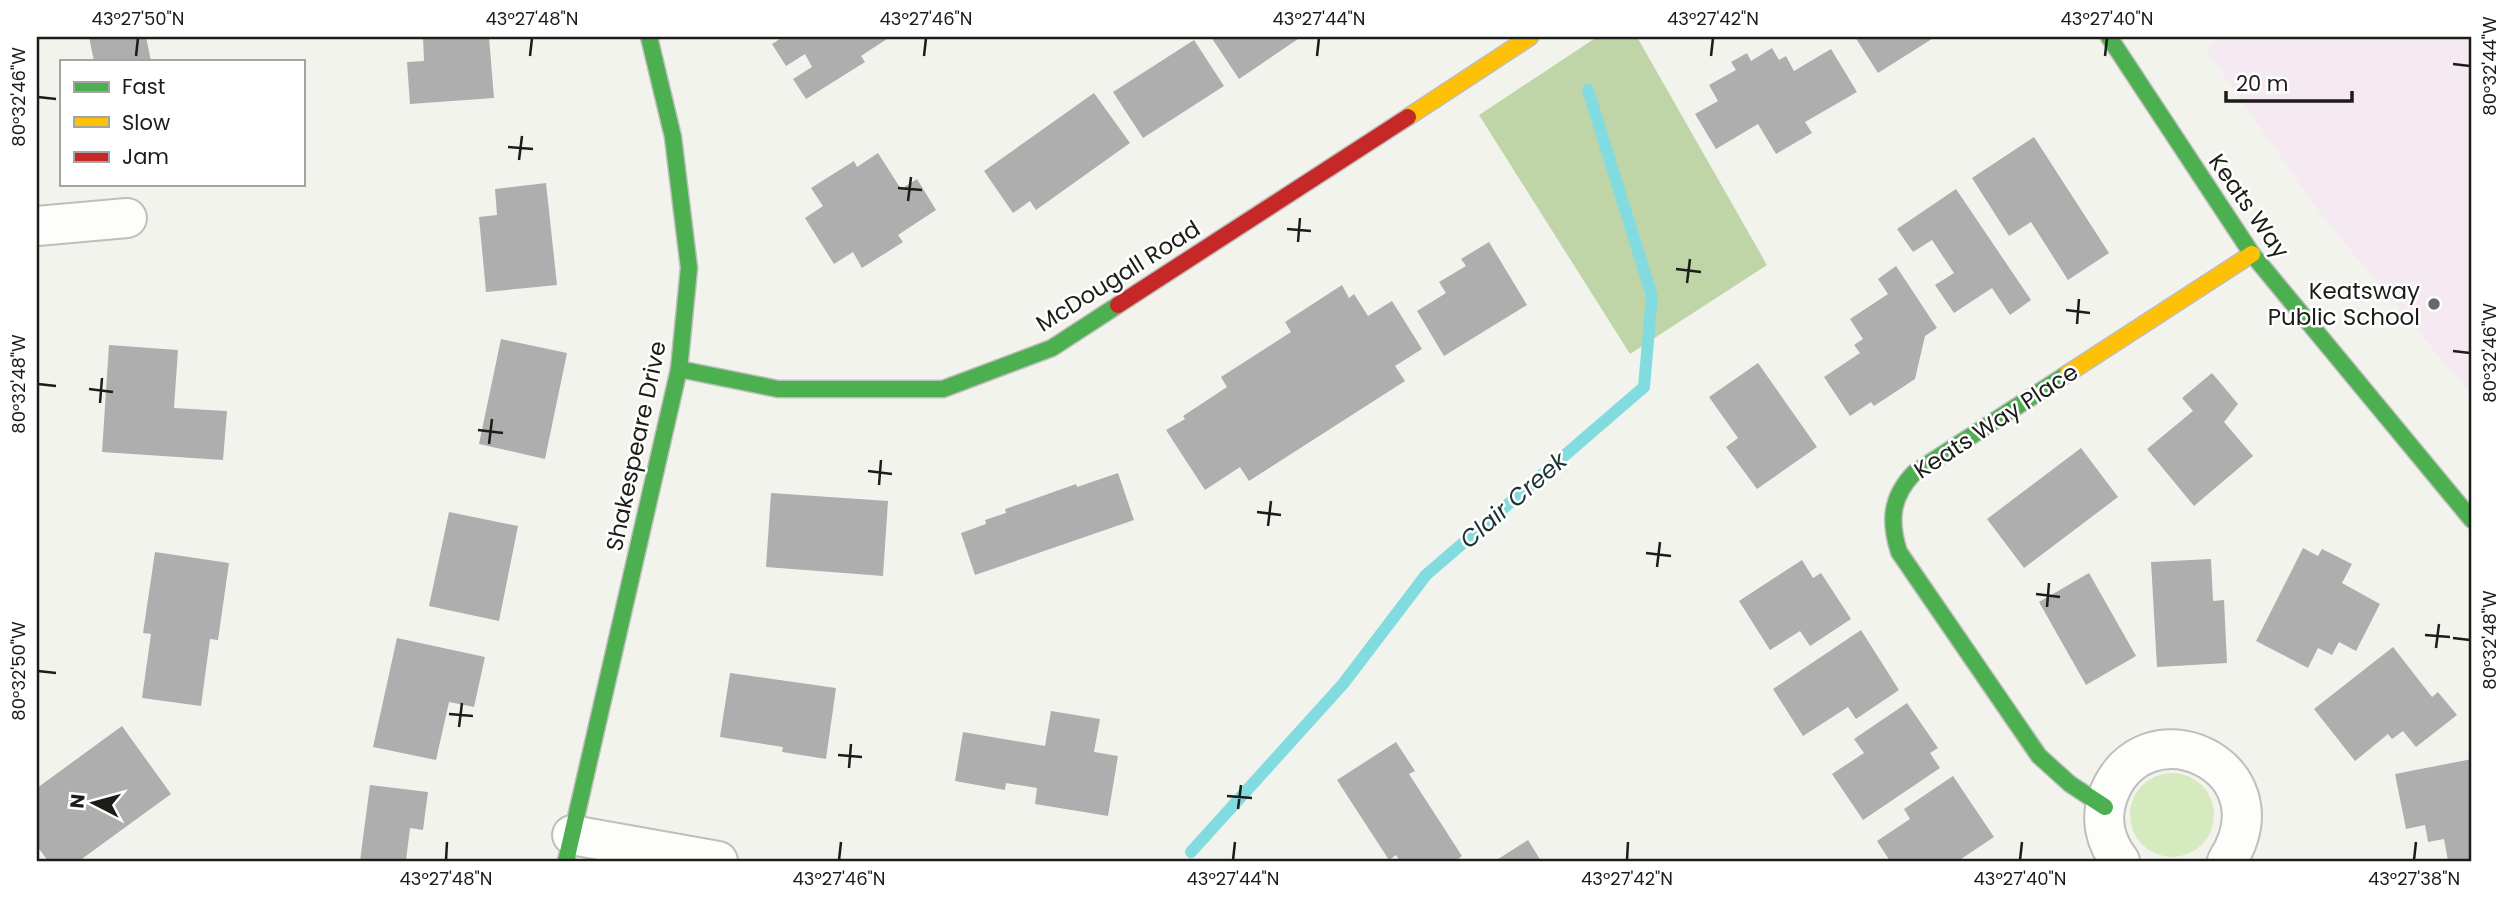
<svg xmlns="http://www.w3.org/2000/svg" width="2509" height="898" viewBox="0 0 2509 898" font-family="Poppins,sans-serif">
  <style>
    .education { fill: #f5eaf1 }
    .green { fill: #d5eabf }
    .forest { fill: #bfd5a8 }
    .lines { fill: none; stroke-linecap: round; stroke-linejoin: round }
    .stream { stroke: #82dcdf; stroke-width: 12 }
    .building { fill: #aeaeae }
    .street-casing { stroke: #bebeba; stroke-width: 42 }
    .fast-casing { stroke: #bebeba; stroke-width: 19 }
    .slow-casing { stroke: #bebeba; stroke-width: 19 }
    .jam-casing { stroke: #bebeba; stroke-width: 19 }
    .street { stroke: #fdfdfc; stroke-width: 38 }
    .fast { stroke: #4caf50; stroke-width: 16 }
    .slow { stroke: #ffc107; stroke-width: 16 }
    .jam { stroke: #c62828; stroke-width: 16 }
    .ticks { fill: none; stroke: #1c1c19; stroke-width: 2.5 }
    .poi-dot { fill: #676764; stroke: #fff; stroke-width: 2.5 }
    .labels { text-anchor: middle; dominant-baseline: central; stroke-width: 5; stroke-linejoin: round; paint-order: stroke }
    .street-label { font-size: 23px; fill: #1c1c19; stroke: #fff }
    .poi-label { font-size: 23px; fill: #1c1c19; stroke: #fff; text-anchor: end }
    .water-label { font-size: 24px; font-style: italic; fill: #1c3233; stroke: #fff }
    .neatline { fill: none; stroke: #1c1c19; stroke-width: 2.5 }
    .ticks-label { font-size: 18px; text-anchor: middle; fill: #1c1c19 }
  </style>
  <rect width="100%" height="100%" fill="#f3f3ee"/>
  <path class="education" d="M2221 37H2472V396L2319 212 2204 47Z"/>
  <circle class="green" cx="2172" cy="815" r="42"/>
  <path class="forest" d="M1597 37H1637L1767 265 1630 354 1479 115Z"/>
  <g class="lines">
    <path class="stream" d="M1191 852 1343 684 1426 575 1644 387 1652 296 1588 90"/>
  </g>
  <g class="building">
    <path d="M89 37H146L151 61H94Z"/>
    <path d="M423 37H489L494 98 410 104 407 62 424 61Z"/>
    <path d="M783 37H890L861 56 865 62 806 99 793 79 812 67 805 54 786 66 772 44Z"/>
    <path d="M1211 37H1301L1239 79Z"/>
    <path d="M1855 37H1935L1878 73Z"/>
    <path d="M1194 40 1224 86 1143 138 1113 92Z"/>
    <path d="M1772 48 1779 60 1786 56 1794 71 1831 49 1857 92 1805 122 1812 133 1776 154 1758 124 1716 149 1695 114 1718 101 1709 85 1736 70 1731 62 1747 53 1751 61Z"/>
    <path d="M1094 93 1130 143 1036 210 1030 201 1013 213 984 171Z"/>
    <path d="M2034 137 2109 253 2068 280 2031 222 2009 236 1972 178Z"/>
    <path d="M878 153 901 189 917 179 936 210 898 235 903 242 862 268 853 252 834 264 805 218 823 206 811 188 854 161 857 167Z"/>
    <path d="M546 183 557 285 486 292 479 217 497 215 495 189Z"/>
    <path d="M1956 189 2031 300 2010 315 1992 288 1954 313 1935 285 1954 273 1932 240 1913 252 1897 229Z"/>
    <path d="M1489 242 1527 305 1444 356 1417 311 1446 293 1439 282 1466 266 1461 259Z"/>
    <path d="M1896 266 1937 328 1925 336 1915 379 1874 406 1871 402 1850 416 1824 377 1860 353 1854 345 1863 339 1850 319 1888 294 1878 279Z"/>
    <path d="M1342 285 1349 298 1354 294 1368 316 1392 301 1422 349 1395 366 1405 381 1249 481 1240 467 1205 490 1166 430 1185 419 1183 416 1227 387 1221 377 1291 332 1285 322Z"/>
    <path d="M501 339 567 353 545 459 479 444Z"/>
    <path d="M109 345 178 350 174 408 227 411 223 460 102 452Z"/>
    <path d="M1758 363 1817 447 1757 489 1726 447 1738 438 1709 397Z"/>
    <path d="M2212 373 2238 404 2224 422 2253 456 2194 506 2147 449 2193 411 2182 398Z"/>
    <path d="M2081 448 2118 497 2024 568 1987 519Z"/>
    <path d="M1118 473 1134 520 975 575 961 533 986 524 985 520 1006 513 1005 509 1076 484 1077 487Z"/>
    <path d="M771 493 888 501 883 576 766 567Z"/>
    <path d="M449 512 518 526 499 621 429 606Z"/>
    <path d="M2303 548 2318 556 2322 549 2352 564 2342 583 2380 604 2356 651 2339 642 2332 655 2318 648 2308 668 2256 641Z"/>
    <path d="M155 552 229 563 218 640 210 639 201 706 142 698 151 634 143 633Z"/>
    <path d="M2211 559 2213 601 2224 600 2227 663 2157 667 2151 562Z"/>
    <path d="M1802 560 1813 578 1821 573 1851 619 1810 646 1800 631 1770 650 1739 601Z"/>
    <path d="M2089 573 2136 656 2086 685 2039 602Z"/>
    <path d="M1861 630 1899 690 1856 719 1848 707 1803 736 1773 689Z"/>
    <path d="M397 638 485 657 474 707 449 702 436 760 373 747Z"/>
    <path d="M2393 647 2432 697 2438 692 2457 715 2416 747 2403 731 2392 739 2388 734 2355 761 2314 709Z"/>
    <path d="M730 673 836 688 826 759 782 752 783 747 720 737Z"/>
    <path d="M1907 703 1938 748 1930 753 1940 768 1863 820 1832 774 1864 753 1854 739Z"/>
    <path d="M1051 711 1100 719 1094 752 1118 756 1108 816 1035 804 1037 788 1006 783 1005 790 955 781 963 732 1045 746Z"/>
    <path d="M122 726 171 794 79 861H48L37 846V788Z"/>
    <path d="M1396 742 1415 771 1409 774 1462 856 1455 861H1400L1396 855 1389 860 1337 780Z"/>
    <path d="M2472 759V861H2448L2444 839 2428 842 2425 825 2406 829 2395 774Z"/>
    <path d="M1953 776 1994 837 1958 861H1890L1877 841 1910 819 1904 809Z"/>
    <path d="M370 785 428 792 423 830 410 828 406 861H360Z"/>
    <path d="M1528 840 1541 861H1495Z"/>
  </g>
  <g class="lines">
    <defs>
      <g id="street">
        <path d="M37 226 127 218"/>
        <path d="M572 835 718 861"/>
        <path d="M2120 861C2105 842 2100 819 2108 796 2143 701 2288 765 2227 861"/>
      </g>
      <g id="fast">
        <path d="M2109 37 2252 254 2472 520"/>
        <path d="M679 369 778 389H943L1052 348 1118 305"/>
        <path d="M2067 374 1914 473C1891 497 1889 521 1899 552L2039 756 2070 784 2105 807"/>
        <path d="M566 861 679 369 689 268 673 137 649 37"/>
      </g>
      <g id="slow">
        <path d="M1408 117 1530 37"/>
        <path d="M2067 374 2252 254"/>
      </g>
      <path id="jam" d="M1118 305 1408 117"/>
    </defs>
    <use href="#street" class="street-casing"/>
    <use href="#fast" class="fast-casing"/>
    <use href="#slow" class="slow-casing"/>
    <use href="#jam" class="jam-casing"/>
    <use href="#street" class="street"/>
    <use href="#fast" class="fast"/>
    <use href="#slow" class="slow"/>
    <use href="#jam" class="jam"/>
  </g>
  <path class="ticks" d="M136 56 138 38M530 56 532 38M924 56 926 38M1317 56 1319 38M1711 56 1713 38M2105 56 2107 38M2453 64 2470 66M38 97 56 99M508 147 533 149M519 160 522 136M898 188 922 190M908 201 911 177M1287 229 1311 231M1298 242 1300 218M1676 269 1701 272M1687 283 1690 259M2066 310 2090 313M2077 324 2079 299M2453 351 2470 353M38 384 56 386M89 389 113 392M100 403 102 378M478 430 503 433M489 444 492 419M868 471 892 474M879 485 881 460M1257 512 1281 515M1268 526 1271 501M1646 553 1671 556M1657 567 1660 542M2036 594 2060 597M2047 607 2049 583M2425 635 2450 637M2453 638 2470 640M2436 648 2439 624M38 671 56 673M449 714 473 716M459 727 462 703M838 755 862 757M849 768 851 744M1227 796 1252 798M1238 809 1241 785M446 860 447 842M839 860 841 842M1233 860 1235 842M1627 860 1628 842M2020 860 2022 842M2414 860 2416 842"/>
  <circle class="poi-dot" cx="2434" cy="304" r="7"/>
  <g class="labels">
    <g class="street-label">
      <text transform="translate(2249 206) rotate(55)">Keats Way</text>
      <text transform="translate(1118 276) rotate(-32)">McDougall Road</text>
      <text transform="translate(1996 421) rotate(-33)">Keats Way Place</text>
      <text transform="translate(636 446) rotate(-78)">Shakespeare Drive</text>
    </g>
    <g class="poi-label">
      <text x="2420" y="291">Keatsway<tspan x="2420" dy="26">Public School</tspan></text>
    </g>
    <g class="water-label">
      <text transform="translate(1513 500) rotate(-41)">Clair Creek</text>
    </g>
  </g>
  <rect width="2509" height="898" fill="none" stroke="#ffffff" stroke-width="77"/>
  <rect x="60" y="60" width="245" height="126" fill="#ffffff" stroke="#a4a4a3" stroke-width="2"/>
  <rect x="74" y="82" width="35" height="10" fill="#4caf50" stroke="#a4a4a3" stroke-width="2"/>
  <text x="122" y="94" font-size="21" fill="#1c1c19">Fast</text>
  <rect x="74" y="117" width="35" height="10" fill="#ffc107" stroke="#a4a4a3" stroke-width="2"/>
  <text x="122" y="130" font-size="21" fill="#1c1c19">Slow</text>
  <rect x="74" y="152" width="35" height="10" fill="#c62828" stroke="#a4a4a3" stroke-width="2"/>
  <text x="122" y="164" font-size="21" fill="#1c1c19">Jam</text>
  <g transform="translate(94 803) rotate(276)" stroke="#ffffff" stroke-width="5" paint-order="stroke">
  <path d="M0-5L12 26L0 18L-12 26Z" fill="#1c1c19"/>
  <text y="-10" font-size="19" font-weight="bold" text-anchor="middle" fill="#1c1c19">N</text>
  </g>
  <path d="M2226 91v10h126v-10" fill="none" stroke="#1c1c19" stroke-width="3.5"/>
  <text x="2236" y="91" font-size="21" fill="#1c1c19" stroke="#ffffff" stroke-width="5" paint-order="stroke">20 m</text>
  <rect x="38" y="38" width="2432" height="822" class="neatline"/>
  <g class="ticks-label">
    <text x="138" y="25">43°27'50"N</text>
    <text x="532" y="25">43°27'48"N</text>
    <text x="926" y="25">43°27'46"N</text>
    <text x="1319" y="25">43°27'44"N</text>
    <text x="1713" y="25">43°27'42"N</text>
    <text x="2107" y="25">43°27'40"N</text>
    <text transform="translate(2490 66) rotate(-90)" y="6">80°32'44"W</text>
    <text transform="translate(19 97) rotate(-90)" y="6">80°32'46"W</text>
    <text transform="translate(2490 353) rotate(-90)" y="6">80°32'46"W</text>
    <text transform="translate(19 384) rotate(-90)" y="6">80°32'48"W</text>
    <text transform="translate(2490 640) rotate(-90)" y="6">80°32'48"W</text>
    <text transform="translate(19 671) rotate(-90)" y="6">80°32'50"W</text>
    <text x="446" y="885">43°27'48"N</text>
    <text x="839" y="885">43°27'46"N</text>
    <text x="1233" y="885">43°27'44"N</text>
    <text x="1627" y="885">43°27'42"N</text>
    <text x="2020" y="885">43°27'40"N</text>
    <text x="2414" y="885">43°27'38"N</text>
  </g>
</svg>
